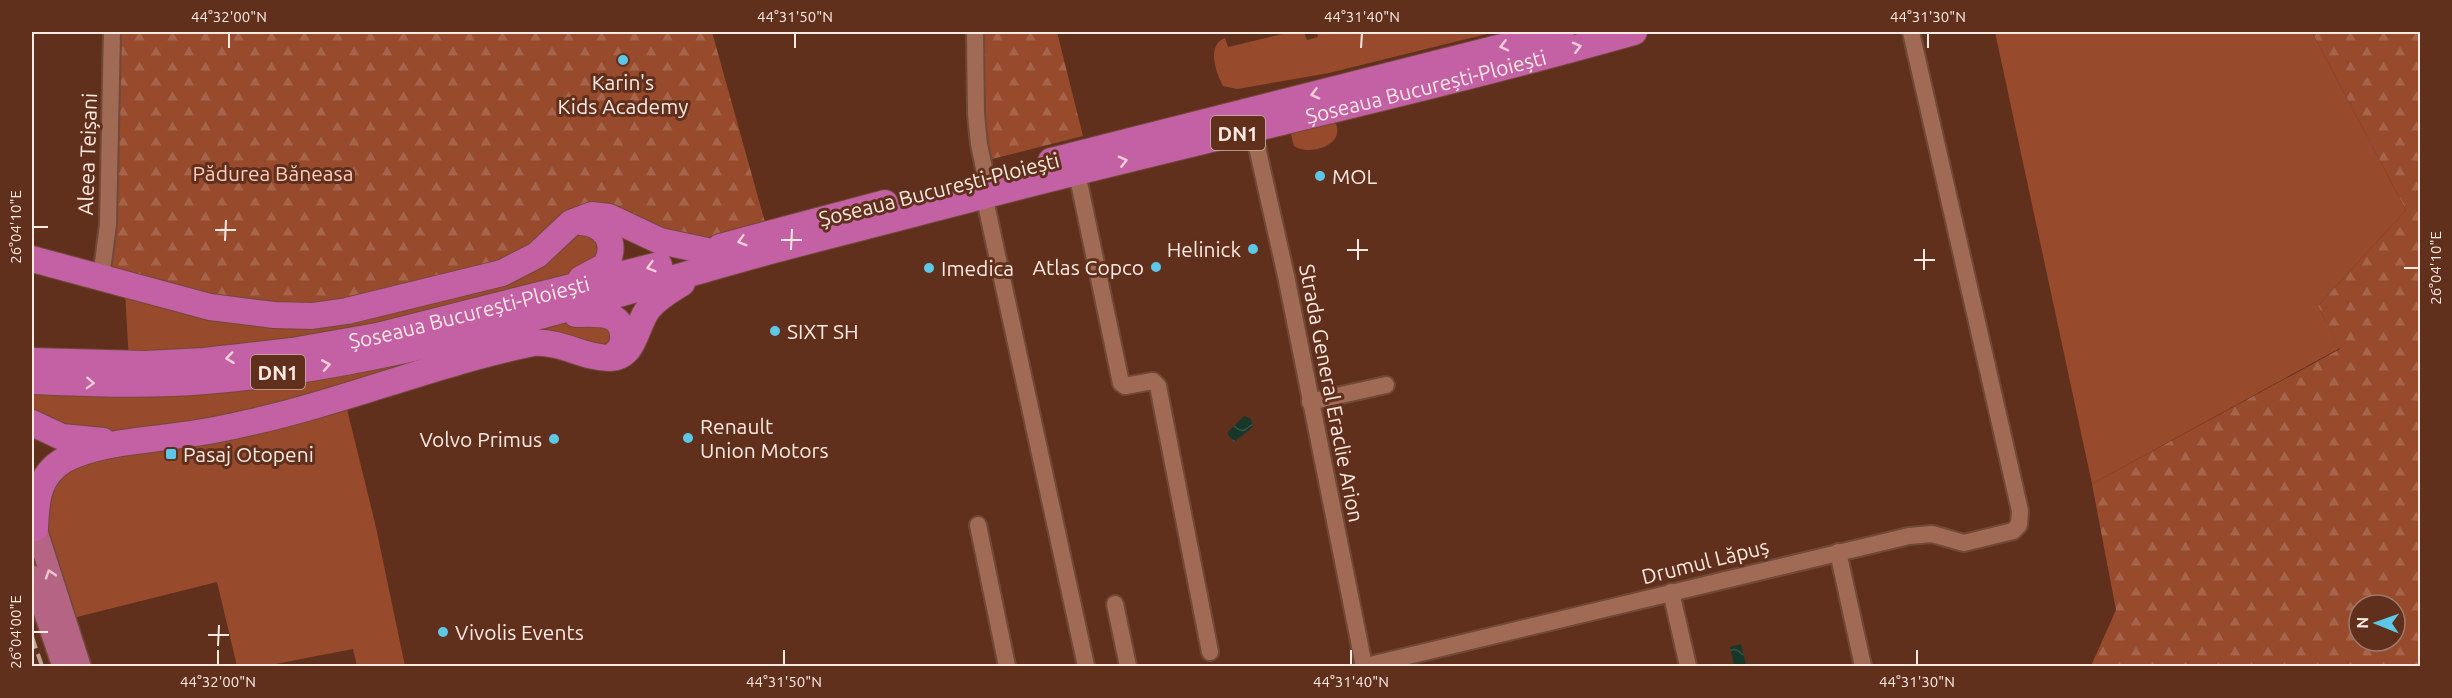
<svg xmlns="http://www.w3.org/2000/svg" width="2452" height="698" viewBox="0 0 2452 698" font-family="Ubuntu,sans-serif">
  <style>
    .grass { fill: #974a2c }
    .forest { fill: url(#forest-firs); fill-rule: evenodd }
    .water { fill: url(#water-waves) }
    .lines { fill: none; stroke-linecap: round; stroke-linejoin: round }
    .minor-casing { stroke: #704939; stroke-width: 20 }
    .major-casing { stroke: #704939; stroke-width: 24 }
    .highway-casing { stroke: #704939; stroke-width: 28 }
    .minor { stroke: #a16a55; stroke-width: 16 }
    .major { stroke: #b66484; stroke-width: 21 }
    .highway { stroke: #c460a4; stroke-width: 26 }
    .rail { stroke: #c0a196; stroke-width: 4; stroke-dasharray: 12 6; stroke-linecap: butt }
    .oneway { stroke: #f1ced6 }
    .oneway2 { stroke: #eac8ca }
    .ticks { fill: none; stroke: #fce9e2; stroke-width: 2 }
    .poi-dot { fill: #5dc7e8; stroke: #61301d; stroke-width: 2 }
    .labels { text-anchor: middle; dominant-baseline: central; stroke-width: 6; stroke-linejoin: round; paint-order: stroke }
    .shield { fill: #61301d; stroke: #ceb2a7; stroke-width: 1.5 }
    .shield-label { font-size: 20px; font-weight: bold; fill: #fce9e2 }
    .poi-label { font-size: 21px; fill: #fce9e2; stroke: #61301d; text-anchor: start }
    .street-label { font-size: 21px; fill: #fce9e2; stroke: #61301d }
    .park-label { font-size: 21px; fill: #fcccbb; stroke: #61301d }
    .neatline { fill: none; stroke: #fce9e2; stroke-width: 2 }
    .ticks-label { font-size: 15px; text-anchor: middle; fill: #fce9e2 }
  </style>
  <defs>
    <pattern id="forest-firs" width="22" height="20" patternUnits="userSpaceOnUse" patternTransform="scale(1.5)"><rect width="22" height="20" fill="#974a2c"/><path d="M5 1l3.5 6h-7zM16 11l3.5 6h-7z" fill="#a6644a"/></pattern>
    <pattern id="water-waves" width="16" height="10" patternUnits="userSpaceOnUse" patternTransform="scale(1.5)"><rect width="16" height="10" fill="#173728"/><path d="M0 5q4-4 8 0t8 0" fill="none" stroke="#3a5447"/></pattern>
  </defs>
  <rect width="100%" height="100%" fill="#61301d"/>
  <g class="grass">
    <path d="M1291 32H1304L1307 40 1318 37 1317 32H1495L1329 73 1237 89 1223 86C1216 73 1206 45 1225 38L1228 47Z"/>
    <path d="M1995 32H2312L2406 210 2318 306 2340 348 2092 484Z"/>
    <path d="M1332 122 1336 124C1345 146 1308 156 1294 146L1291 135 1294 131Z"/>
    <path d="M596 225 605 266 377 336 129 363 125 291 537 255Z"/>
    <path d="M549 314 609 315 619 350 564 345 344 397 375 523 405 666H357L353 649 265 666H237L217 582 65 620 36 505 74 455 32 423V381Z"/>
  </g>
  <g class="forest">
    <path d="M112 32H712L768 233 707 251 609 217 548 245 334 314 101 278Z"/>
    <path d="M980 32H1057L1083 136 992 159 984 141Z"/>
    <path d="M2312 32H2420V666H2091L2116 610 2092 484 2340 349 2318 306 2406 210ZM2359 605H2395V641H2359Z"/>
  </g>
  <g class="water">
    <path d="M1244 416 1251 419 1253 427 1234 442 1227 433Z"/>
    <path d="M1741 644 1746 665 1734 666 1730 647Z"/>
  </g>
  <g class="lines">
    <defs>
      <g id="minor">
        <path d="M975 32 976 114 979 144 986 178"/>
        <path d="M1253 129 1286 276 1364 666"/>
        <path d="M1077 173 1121 383 1125 386 1153 381 1158 386 1210 652"/>
        <path d="M984 195 1086 666"/>
        <path d="M101 278 108 225 112 32"/>
        <path d="M1310 402 1386 385"/>
        <path d="M978 525 1007 666"/>
        <path d="M1838 552 1863 666"/>
        <path d="M1671 592 1688 666"/>
        <path d="M1115 604 1128 666"/>
        <path d="M1366 666 1909 536 1932 534 1964 543 2013 531 2019 525 2020 511 1911 32"/>
      </g>
      <g id="major">
        <path d="M32 516 80 666"/>
        <path d="M32 576 63 666"/>
      </g>
      <g id="highway">
        <path d="M1051 161 1561 32"/>
        <path d="M580 222C605 223 619 243 605 266L581 279"/>
        <path d="M720 247 885 203"/>
        <path d="M32 259 210 307 274 315 312 316 347 311 502 273 537 255 571 223 592 215 609 217 660 241 707 251"/>
        <path d="M576 314C594 314 621 310 623 335 624 344 620 350 613 356"/>
        <path id="s1" d="M32 361 145 364 204 361 292 351 377 336 659 265"/>
        <path id="s2" d="M32 381C89 383 148 386 205 381 381 367 551 313 720 265 792 244 865 227 936 208 1168 146 1403 97 1634 32"/>
        <path d="M32 423 62 437 103 441"/>
        <path d="M35 528C36 501 38 475 64 460 95 443 140 441 175 436 199 433 223 429 247 423 343 402 436 363 533 343 562 341 583 358 609 358 636 358 635 325 649 308 658 297 671 290 682 283"/>
      </g>
    </defs>
    <use href="#minor" class="minor-casing"/>
    <use href="#major" class="major-casing"/>
    <use href="#highway" class="highway-casing"/>
    <use href="#minor" class="minor"/>
    <use href="#major" class="major"/>
    <use href="#highway" class="highway"/>
    <g class="rail">
      <path d="M32 637 42 666"/>
      <path d="M32 664V666"/>
    </g>
  </g>
  <defs><path id="oneway-chevron" d="M-2-3.5L2.5 0L-2 3.5" fill="none" stroke-width="1.6" stroke-linecap="round" stroke-linejoin="round" transform="scale(1.5)"/></defs>
  <g class="oneway">
    <use href="#oneway-chevron" transform="translate(1504 46) rotate(166)"/>
    <use href="#oneway-chevron" transform="translate(1577 47) rotate(-14)"/>
    <use href="#oneway-chevron" transform="translate(1315 94) rotate(166)"/>
    <use href="#oneway-chevron" transform="translate(1123 161) rotate(-14)"/>
    <use href="#oneway-chevron" transform="translate(742 241) rotate(164)"/>
    <use href="#oneway-chevron" transform="translate(651 267) rotate(164)"/>
    <use href="#oneway-chevron" transform="translate(230 358) rotate(173)"/>
    <use href="#oneway-chevron" transform="translate(326 365) rotate(-10)"/>
    <use href="#oneway-chevron" transform="translate(90 383) rotate(2)"/>
  </g>
  <use class="oneway2" href="#oneway-chevron" transform="translate(50 574) rotate(-108)"/>
  <path class="ticks" d="M229 48V33M795 48V33M1361 48 1362 33M1928 48V33M33 227H48M215 230H236M781 240H802M225 241 226 220M791 250 792 229M1347 250H1368M1358 260V239M1914 260H1935M2404 268H2419M1924 270V249M33 632H48M208 635H229M218 646 219 625M218 665V650M784 665V650M1351 665V650M1917 665V650"/>
  <g class="poi-dot">
    <circle cx="623" cy="60" r="6"/>
    <circle cx="1320" cy="176" r="6"/>
    <circle cx="1253" cy="249" r="6"/>
    <circle cx="1156" cy="267" r="6"/>
    <circle cx="929" cy="268" r="6"/>
    <circle cx="775" cy="331" r="6"/>
    <circle cx="688" cy="438" r="6"/>
    <circle cx="554" cy="439" r="6"/>
    <rect x="165" y="448" width="12" height="12" rx="3"/>
    <circle cx="443" cy="632" r="6"/>
  </g>
  <g class="labels">
    <g class="shield">
      <rect x="1211" y="116" width="54" height="34" rx="4.5"/>
      <rect x="251" y="355" width="54" height="34" rx="4.5"/>
    </g>
    <g class="shield-label">
      <text x="1238" y="133">DN1</text>
      <text x="278" y="372">DN1</text>
    </g>
    <g class="poi-label">
      <text x="623" y="82" text-anchor="middle">Karin's<tspan x="623" dy="24">Kids Academy</tspan></text>
      <text x="1332" y="176">MOL</text>
      <text x="1241" y="249" text-anchor="end">Helinick</text>
      <text x="1144" y="267" text-anchor="end">Atlas Copco</text>
      <text x="941" y="268">Imedica</text>
      <text x="787" y="331">SIXT SH</text>
      <text x="700" y="426">Renault<tspan x="700" dy="24">Union Motors</tspan></text>
      <text x="542" y="439" text-anchor="end">Volvo Primus</text>
      <text x="183" y="454">Pasaj Otopeni</text>
      <text x="455" y="632">Vivolis Events</text>
    </g>
    <g class="street-label">
      <text stroke="none"><textPath href="#s2" startOffset="1430">Șoseaua București-Ploiești</textPath></text>
      <text transform="translate(87 154) rotate(-88)">Aleea Teișani</text>
      <text transform="translate(939 189) rotate(-14)">Șoseaua București-Ploiești</text>
      <text stroke="none"><textPath href="#s1" startOffset="442">Șoseaua București-Ploiești</textPath></text>
      <text transform="translate(1332 393) rotate(79)">Strada General Eraclie Arion</text>
      <text transform="translate(1705 561) rotate(-14)">Drumul Lăpuș</text>
    </g>
    <g class="park-label">
      <text x="273" y="173">Pădurea Băneasa</text>
    </g>
  </g>
  <rect width="2452" height="698" fill="none" stroke="#61301d" stroke-width="66"/>
  <g transform="translate(2377 623) rotate(271)"><circle r="28" fill="#61301d" stroke="#9f7a6c" stroke-width="1.5"/>
  <path d="M0-4.5L10 22L0 15L-10 22Z" fill="#5dc7e8"/>
  <text y="-9" font-size="16" font-weight="bold" text-anchor="middle" fill="#fce9e2">N</text>
  </g>
  <rect x="33" y="33" width="2386" height="632" class="neatline"/>
  <g class="ticks-label">
    <text x="229" y="22">44°32'00"N</text>
    <text x="795" y="22">44°31'50"N</text>
    <text x="1362" y="22">44°31'40"N</text>
    <text x="1928" y="22">44°31'30"N</text>
    <text transform="translate(16 227) rotate(-90)" y="5">26°04'10"E</text>
    <text transform="translate(2436 268) rotate(-90)" y="5">26°04'10"E</text>
    <text transform="translate(16 632) rotate(-90)" y="5">26°04'00"E</text>
    <text x="218" y="687">44°32'00"N</text>
    <text x="784" y="687">44°31'50"N</text>
    <text x="1351" y="687">44°31'40"N</text>
    <text x="1917" y="687">44°31'30"N</text>
  </g>
</svg>
